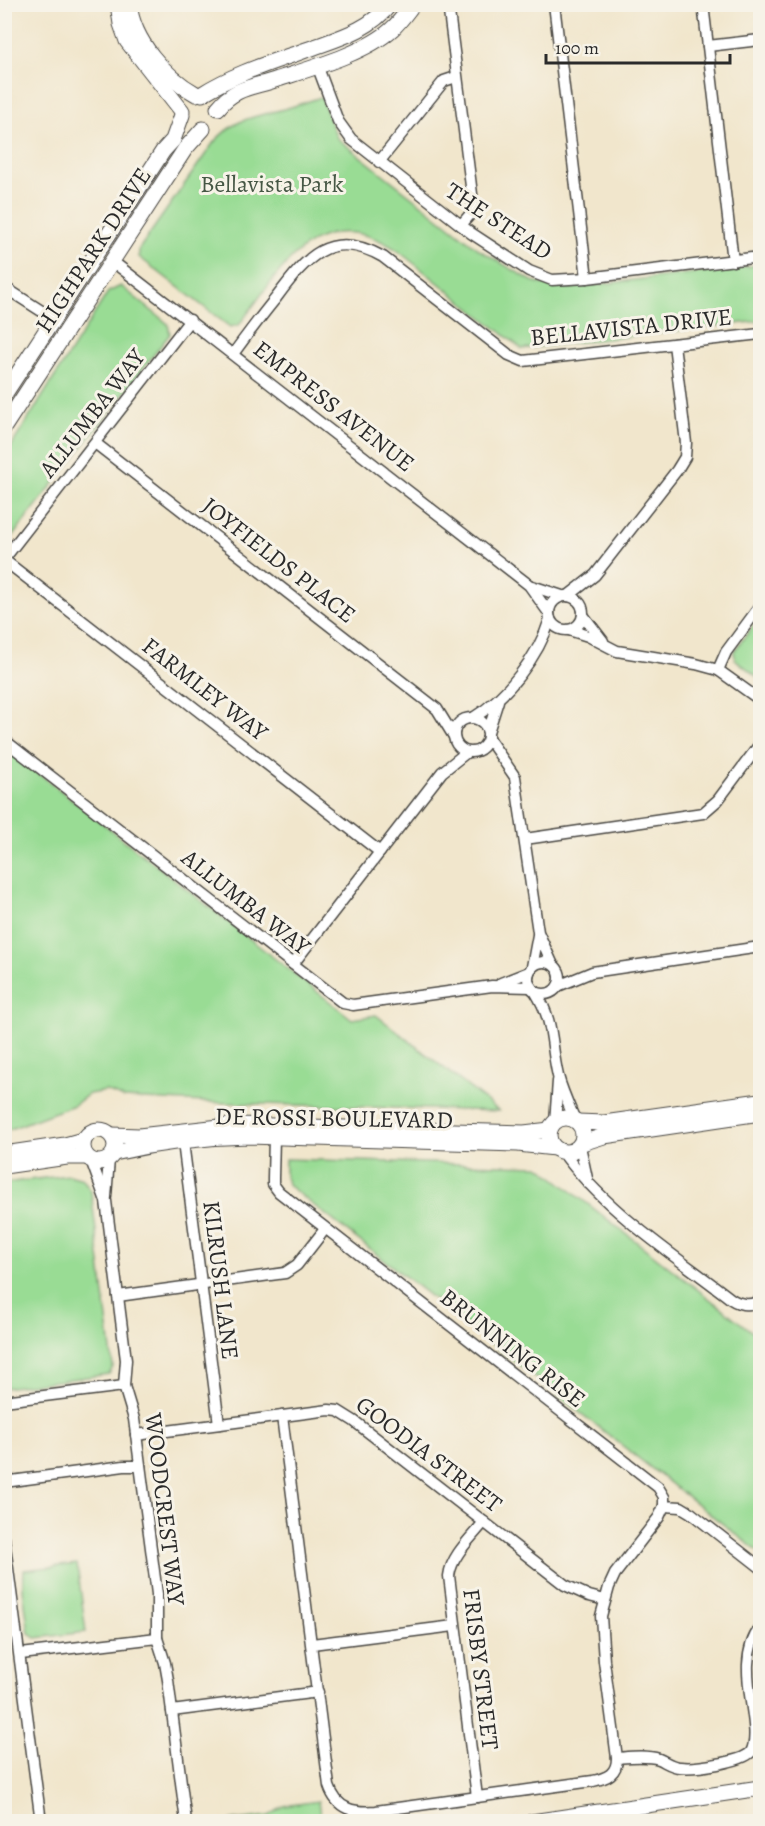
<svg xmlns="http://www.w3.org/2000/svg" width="765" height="1826" viewBox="0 0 765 1826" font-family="Alegreya,serif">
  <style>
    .green { fill: #99dc94; stroke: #628460; stroke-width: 1.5 }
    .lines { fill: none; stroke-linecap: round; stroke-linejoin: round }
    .street-casing { stroke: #494743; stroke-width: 13 }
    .secondary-casing { stroke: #494743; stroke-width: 17 }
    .street { stroke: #fff; stroke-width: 10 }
    .secondary { stroke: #fff; stroke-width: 15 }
    .labels { text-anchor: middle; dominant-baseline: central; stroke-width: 6; stroke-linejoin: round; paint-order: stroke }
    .park-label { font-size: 24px; fill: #465745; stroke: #f7f3e8 }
    .street-label { font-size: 24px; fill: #2b2b2b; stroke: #f7f3e8 }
  </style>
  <rect width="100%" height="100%" fill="#f7f3e8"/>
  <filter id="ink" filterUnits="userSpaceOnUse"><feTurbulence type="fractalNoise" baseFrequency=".0167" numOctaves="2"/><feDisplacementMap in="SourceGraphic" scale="12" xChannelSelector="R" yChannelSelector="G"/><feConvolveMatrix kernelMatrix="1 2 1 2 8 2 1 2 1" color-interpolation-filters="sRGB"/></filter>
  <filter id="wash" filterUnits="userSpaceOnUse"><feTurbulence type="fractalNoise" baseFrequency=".008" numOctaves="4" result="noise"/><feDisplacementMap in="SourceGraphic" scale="24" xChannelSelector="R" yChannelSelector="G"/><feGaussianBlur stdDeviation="1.35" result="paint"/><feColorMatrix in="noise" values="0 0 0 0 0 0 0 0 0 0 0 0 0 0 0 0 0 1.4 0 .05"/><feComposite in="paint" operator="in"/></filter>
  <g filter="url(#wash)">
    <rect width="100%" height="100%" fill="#f1e6cc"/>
    <g class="green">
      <path d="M321 97 337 138 481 251 532 281 542 284 568 288 760 265V321L522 349 397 250C317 199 282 269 239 325L230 327 139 257V249L214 142C236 118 251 118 280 110 294 107 308 101 321 97Z"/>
      <path d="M121 286 168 324 170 334 5 546V456L108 292Z"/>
      <path d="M760 617V679L735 659 734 651Z"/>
      <path d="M5 747 352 1019 376 1015 499 1111 226 1103 124 1098 106 1091 89 1094 74 1105 5 1131Z"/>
      <path d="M285 1159 539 1166 760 1338V1553L289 1186 285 1177Z"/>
      <path d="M69 1175 83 1179 91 1191 113 1367 109 1374 5 1388V1183Z"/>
      <path d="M77 1564 86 1632 36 1638 29 1633 23 1589 24 1570Z"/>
      <path d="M318 1801 321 1821H229L269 1816 284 1806Z"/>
    </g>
  </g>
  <g filter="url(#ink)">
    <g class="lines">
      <defs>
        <g id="street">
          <path d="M448 4 474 210 461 225"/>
          <path d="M554 4 587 278"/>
          <path d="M703 4 733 261"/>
          <path d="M708 46 760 40"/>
          <path d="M317 65 338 121 351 139 471 233 529 271 552 280 587 278 760 257"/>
          <path d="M379 162 444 81 456 77"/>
          <path d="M112 261 529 585 549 613"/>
          <path d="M4 287 54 319"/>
          <path d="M233 354C247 335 261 316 276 298 306 258 330 227 383 257L509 355 523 361 760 334"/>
          <path d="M95 443 437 709 453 735"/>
          <path d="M4 559 190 320"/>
          <path d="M4 560 380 852"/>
          <path d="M532 586 562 596"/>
          <path d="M568 596 595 575 677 470 685 457 686 443 674 344"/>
          <circle cx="566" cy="613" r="17"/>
          <path d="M583 615 603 641"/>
          <path d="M569 630 588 636 617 651 696 664 718 670 760 700"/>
          <path d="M718 670 726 652 760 606"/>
          <circle cx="471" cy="735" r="17"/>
          <path d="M473 718C506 698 539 656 550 619"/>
          <path d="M488 732 498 701"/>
          <path d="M488 738 515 777 538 932 552 963"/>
          <path d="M4 740 343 1003 353 1005 492 986 531 987"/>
          <path d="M525 839 703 813 718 800 760 744"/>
          <circle cx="544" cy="978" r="16"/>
          <path d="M293 964 442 772 467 752"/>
          <path d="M532 967 538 935"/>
          <path d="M501 983 529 972"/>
          <path d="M558 986 592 972 760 947"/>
          <path d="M535 991C555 1023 550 1042 558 1076 562 1091 569 1106 575 1120"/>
          <path d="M555 1123 558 1081"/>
          <path d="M274 1137 273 1178V1184L279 1192 658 1487 664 1497V1506L681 1507 691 1513 760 1567"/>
          <path d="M183 1142 219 1424"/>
          <path d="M580 1146 588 1183"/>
          <path d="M562 1151C605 1211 673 1254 731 1299 740 1305 750 1306 760 1301"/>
          <path d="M91 1160 106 1201 126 1360 124 1386 134 1419 157 1594V1638L165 1663 168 1680 186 1822"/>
          <path d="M106 1197 109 1159"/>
          <path d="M118 1296 285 1273 297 1265 325 1229"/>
          <path d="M4 1401 124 1386"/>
          <path d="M282 1416 329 1786C337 1810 354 1813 376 1811L593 1781C607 1778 617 1774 617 1758 630 1757 646 1755 659 1759 666 1762 672 1767 680 1767 694 1769 742 1762 751 1752 765 1726 731 1665 760 1628"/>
          <path d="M136 1435 329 1410 338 1411 354 1421 565 1585 589 1596 605 1600"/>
          <path d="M4 1482 124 1466H140"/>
          <path d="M4 1538 41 1822"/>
          <path d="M312 1644 454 1626"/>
          <path d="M21 1654 157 1638"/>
          <path d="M172 1711 318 1692"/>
          <path d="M617 1758 604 1661 601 1616 609 1587 615 1574 659 1517 664 1506"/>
          <path d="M477 1797 449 1576C451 1556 472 1537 484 1522"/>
        </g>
        <g id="secondary">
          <path d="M118 4 121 24 127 41 182 111"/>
          <path d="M129 4C133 41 165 77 196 94"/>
          <path d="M202 94C235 73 273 62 309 49 339 38 370 30 390 4"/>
          <path d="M218 108C236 86 253 88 278 79 312 68 366 53 392 29 400 22 406 13 413 4"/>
          <path d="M4 395 163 151 173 140 182 115"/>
          <path d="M4 427 185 149 203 129"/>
          <circle cx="566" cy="1135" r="17"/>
          <path d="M577 1122 604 1123 760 1101"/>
          <circle cx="99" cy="1146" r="16"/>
          <path d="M112 1135 139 1136 238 1125 524 1133 550 1130"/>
          <path d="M582 1143 604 1136 760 1113"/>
          <path d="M114 1153C157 1143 203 1137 248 1136L518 1144 555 1148"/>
          <path d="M4 1154 65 1145 83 1140"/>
          <path d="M4 1166 67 1157H87"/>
          <path d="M532 1822 760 1788"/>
        </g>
      </defs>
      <use href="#street" class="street-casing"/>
      <use href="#secondary" class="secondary-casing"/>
      <use href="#street" class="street"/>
      <use href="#secondary" class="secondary"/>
    </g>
  </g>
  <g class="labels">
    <g class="park-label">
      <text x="272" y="184">Bellavista Park</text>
    </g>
    <g class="street-label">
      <text transform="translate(499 221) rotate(33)">THE STEAD</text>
      <text transform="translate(93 250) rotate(-57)">HIGHPARK DRIVE</text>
      <text transform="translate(631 327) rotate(-6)">BELLAVISTA DRIVE</text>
      <text transform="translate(334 406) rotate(38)">EMPRESS AVENUE</text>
      <text transform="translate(92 413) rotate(-52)">ALLUMBA WAY</text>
      <text transform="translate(279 560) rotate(38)">JOYFIELDS PLACE</text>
      <text transform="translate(205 689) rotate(38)">FARMLEY WAY</text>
      <text transform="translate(246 902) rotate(38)">ALLUMBA WAY</text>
      <text transform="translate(334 1118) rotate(1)">DE ROSSI BOULEVARD</text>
      <text transform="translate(221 1280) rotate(83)">KILRUSH LANE</text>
      <text transform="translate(513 1348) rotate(38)">BRUNNING RISE</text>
      <text transform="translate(429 1454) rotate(37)">GOODIA STREET</text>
      <text transform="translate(165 1509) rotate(83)">WOODCREST WAY</text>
      <text transform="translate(481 1669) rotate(83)">FRISBY STREET</text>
    </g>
  </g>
  <rect width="765" height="1826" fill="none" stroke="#f7f3e8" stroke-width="24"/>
  <path d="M546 54v9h184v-9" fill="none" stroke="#2b2b2b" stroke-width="3"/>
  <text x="555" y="54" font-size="18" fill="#2b2b2b" stroke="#f7f3e8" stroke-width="4.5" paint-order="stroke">100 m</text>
</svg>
